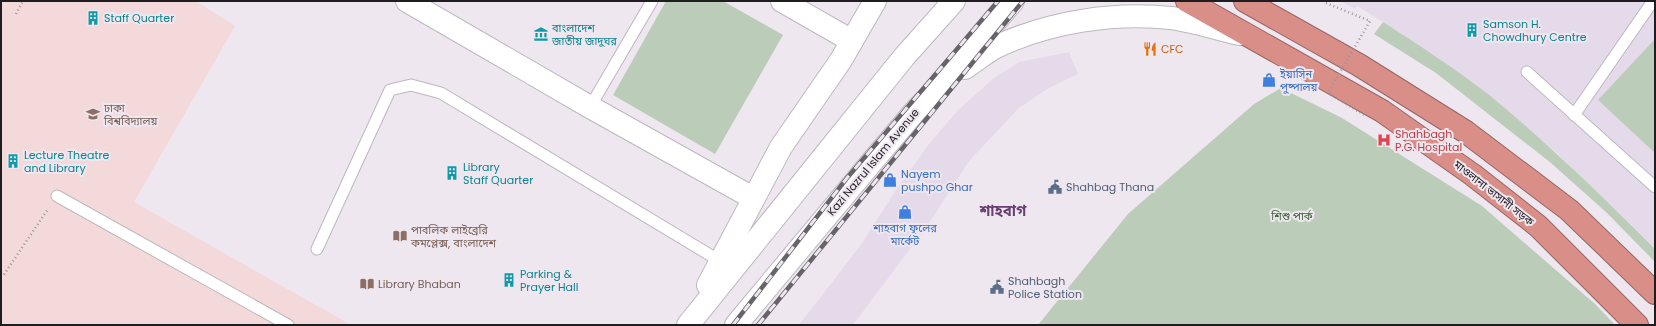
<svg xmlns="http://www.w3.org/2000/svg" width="1656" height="326" viewBox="0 0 1656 326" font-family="Poppins,'Noto Sans Bengali',sans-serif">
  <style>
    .built { fill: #e5dae9 }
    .education { fill: #f3d9da }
    .green { fill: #bbcdb8 }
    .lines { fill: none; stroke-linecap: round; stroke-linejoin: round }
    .lane-casing { stroke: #bdb7bf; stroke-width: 13 }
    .street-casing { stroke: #bdb7bf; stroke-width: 24 }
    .secondary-casing { stroke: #bdb7bf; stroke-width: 24 }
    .highway-casing { stroke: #986664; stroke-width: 24 }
    .path { stroke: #9a959b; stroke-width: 2.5; stroke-dasharray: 1 3; stroke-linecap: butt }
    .lane { stroke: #fff; stroke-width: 11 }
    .street { stroke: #fff; stroke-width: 22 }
    .secondary { stroke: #fff; stroke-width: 22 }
    .highway { stroke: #d98e88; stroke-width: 22 }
    .rail-casing { stroke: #676469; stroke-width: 4.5 }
    .rail { stroke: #eee7f0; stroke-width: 3; stroke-dasharray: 9; stroke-linecap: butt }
    .path-bridge { stroke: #9a959b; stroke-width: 2.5; stroke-dasharray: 1 3; stroke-linecap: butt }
    .labels { text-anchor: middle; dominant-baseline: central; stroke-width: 4; stroke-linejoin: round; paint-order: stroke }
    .culture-label { font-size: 11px; fill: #0d838f; stroke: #eee7f0; text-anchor: start }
    .food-label { font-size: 11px; fill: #c56008; stroke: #eee7f0; text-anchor: start }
    .shop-label { font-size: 11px; fill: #366cbe; stroke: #eee7f0; text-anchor: start }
    .education-label { font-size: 11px; fill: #785e54; stroke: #eee7f0; text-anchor: start }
    .health-label { font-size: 11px; fill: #be3a42; stroke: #eee7f0; text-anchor: start }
    .street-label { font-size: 11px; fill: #1f1d20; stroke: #eee7f0 }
    .service-label { font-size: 11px; fill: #4e5e75; stroke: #eee7f0; text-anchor: start }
    .park-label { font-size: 11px; fill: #3e6137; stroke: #eee7f0 }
    .district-label { font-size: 15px; font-weight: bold; fill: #6a3e73; stroke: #eee7f0 }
  </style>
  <rect width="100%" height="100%" fill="#eee7f0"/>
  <g class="built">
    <path d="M1340 1H1655V249L1558 154 1488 95 1444 62 1383 22 1357 6 1356 9Z"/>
    <path d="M1069 52 1078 74 1047 89 1019 108 969 161 928 225 853 325H799L860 246 898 187 929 144 958 110 994 78 1019 62Z"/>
  </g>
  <path class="education" d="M1 1H196L235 26 134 202 351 325H1Z"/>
  <g class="green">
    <path d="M666 1H723L783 35 715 154 613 95Z"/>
    <path d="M1383 22C1419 45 1454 68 1488 94 1547 142 1601 195 1655 249V262L1607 213 1551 163 1436 73 1374 34Z"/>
    <path d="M1655 39V153L1598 100Z"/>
    <path d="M1281 88 1342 118 1482 206 1595 304 1615 325H1038L1128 214 1254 104Z"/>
  </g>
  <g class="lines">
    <defs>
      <g id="lane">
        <path d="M1527 72 1655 187"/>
        <path d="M590 107 652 1"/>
        <path d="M1574 115 1653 1"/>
        <path d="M57 196 288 325"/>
        <path d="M317 249 390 90 411 85 441 93 720 261"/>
      </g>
      <g id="street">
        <path d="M407 1 590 107 753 198"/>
        <path d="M782 1 852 41"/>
      </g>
      <g id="secondary">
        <path d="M965 68C976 61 986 52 998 46 1050 22 1113 12 1171 18 1194 21 1217 29 1240 34"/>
        <path d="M708 285 781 147 841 60 875 1"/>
        <path d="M688 325 904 57 954 1"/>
        <path d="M736 325 871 163 916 110 942 84 1013 1"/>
      </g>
      <g id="highway">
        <path d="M1187 1 1382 111 1473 175 1538 226 1637 325"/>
        <path d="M1245 1 1359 65 1466 132 1569 210 1655 293"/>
      </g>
    </defs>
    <use href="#lane" class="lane-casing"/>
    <use href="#street" class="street-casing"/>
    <use href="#secondary" class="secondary-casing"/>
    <use href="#highway" class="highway-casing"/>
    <g class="path">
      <path d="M16 14 23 1"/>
      <path d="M1 275 3 276 48 209"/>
    </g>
    <use href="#lane" class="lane"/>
    <use href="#street" class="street"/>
    <use href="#secondary" class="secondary"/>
    <use href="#highway" class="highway"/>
    <defs>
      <g id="rail">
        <path d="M733 325 847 178 998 1"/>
        <path d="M758 325 1023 1"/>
      </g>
    </defs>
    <use href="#rail" class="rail-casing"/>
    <use href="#rail" class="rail"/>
    <path class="path-bridge" d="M1326 3 1370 21 1328 93 1366 116"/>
  </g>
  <defs>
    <symbol id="building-bare" viewBox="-9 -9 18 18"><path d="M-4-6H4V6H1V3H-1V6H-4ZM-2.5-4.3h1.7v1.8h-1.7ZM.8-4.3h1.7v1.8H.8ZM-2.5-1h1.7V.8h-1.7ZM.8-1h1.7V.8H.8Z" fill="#0f9aa8" stroke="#eee7f0" stroke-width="2.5" paint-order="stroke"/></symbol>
    <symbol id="museum-bare" viewBox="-9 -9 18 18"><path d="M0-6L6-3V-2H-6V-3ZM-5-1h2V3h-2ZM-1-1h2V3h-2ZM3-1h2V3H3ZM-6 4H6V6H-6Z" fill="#0f9aa8" stroke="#eee7f0" stroke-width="2.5" paint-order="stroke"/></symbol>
    <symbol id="restaurant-bare" viewBox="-9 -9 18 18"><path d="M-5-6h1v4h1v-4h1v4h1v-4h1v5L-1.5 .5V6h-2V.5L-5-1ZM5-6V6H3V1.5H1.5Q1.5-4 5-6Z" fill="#e8710a" stroke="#eee7f0" stroke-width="2.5" paint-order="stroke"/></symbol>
    <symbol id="shop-bare" viewBox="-9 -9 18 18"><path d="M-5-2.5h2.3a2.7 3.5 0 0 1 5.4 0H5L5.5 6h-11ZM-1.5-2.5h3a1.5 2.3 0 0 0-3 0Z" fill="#3f7fe0" stroke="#eee7f0" stroke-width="2.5" paint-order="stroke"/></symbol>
    <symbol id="university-bare" viewBox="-9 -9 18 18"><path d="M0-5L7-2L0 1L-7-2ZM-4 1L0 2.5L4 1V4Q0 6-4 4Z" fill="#8d6e63" stroke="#eee7f0" stroke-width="2.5" paint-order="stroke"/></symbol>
    <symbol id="hospital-bare" viewBox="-9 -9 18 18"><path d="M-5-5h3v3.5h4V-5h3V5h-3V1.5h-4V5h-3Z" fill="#e0444e" stroke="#eee7f0" stroke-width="2.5" paint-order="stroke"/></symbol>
    <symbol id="civic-bare" viewBox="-9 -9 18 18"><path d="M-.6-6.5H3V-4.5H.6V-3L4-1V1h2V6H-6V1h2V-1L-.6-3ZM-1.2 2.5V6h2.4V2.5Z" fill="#5c6f8a" stroke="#eee7f0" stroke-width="2.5" paint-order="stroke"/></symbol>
    <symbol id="library-bare" viewBox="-9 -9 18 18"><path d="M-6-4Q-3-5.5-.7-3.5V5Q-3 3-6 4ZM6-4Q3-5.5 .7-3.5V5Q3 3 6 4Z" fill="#8d6e63" stroke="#eee7f0" stroke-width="2.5" paint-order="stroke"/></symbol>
  </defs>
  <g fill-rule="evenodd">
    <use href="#building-bare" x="83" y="8" width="20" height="20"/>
    <use href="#building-bare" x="1462" y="20" width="20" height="20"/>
    <use href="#museum-bare" x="531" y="24" width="20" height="20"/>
    <use href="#restaurant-bare" x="1140" y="39" width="20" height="20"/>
    <use href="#shop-bare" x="1259" y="70" width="20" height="20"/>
    <use href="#university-bare" x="83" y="104" width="20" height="20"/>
    <use href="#hospital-bare" x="1374" y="130" width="20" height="20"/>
    <use href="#building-bare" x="3" y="151" width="20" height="20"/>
    <use href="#building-bare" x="442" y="163" width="20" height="20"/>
    <use href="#shop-bare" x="880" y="170" width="20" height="20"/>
    <use href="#civic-bare" x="1045" y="177" width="20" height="20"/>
    <use href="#shop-bare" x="895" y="202" width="20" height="20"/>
    <use href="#library-bare" x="390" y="226" width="20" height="20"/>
    <use href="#building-bare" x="499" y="270" width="20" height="20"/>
    <use href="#library-bare" x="357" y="274" width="20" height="20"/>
    <use href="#civic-bare" x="987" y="277" width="20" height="20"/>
  </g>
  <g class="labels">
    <g class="culture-label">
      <text x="104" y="18">Staff Quarter</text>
      <text x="1483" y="24">Samson H.<tspan x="1483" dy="13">Chowdhury Centre</tspan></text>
      <text x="552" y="28">বাংলাদেশ<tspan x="552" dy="13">জাতীয় জাদুঘর</tspan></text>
      <text x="24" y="155">Lecture Theatre<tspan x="24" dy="13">and Library</tspan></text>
      <text x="463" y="167">Library<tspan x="463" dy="13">Staff Quarter</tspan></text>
      <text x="520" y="274">Parking &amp;<tspan x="520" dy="13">Prayer Hall</tspan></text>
    </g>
    <g class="food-label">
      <text x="1161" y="49">CFC</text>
    </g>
    <g class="shop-label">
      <text x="1280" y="74">ইয়াসিন<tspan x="1280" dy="13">পুষ্পালয়</tspan></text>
      <text x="901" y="174">Nayem<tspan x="901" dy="13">pushpo Ghar</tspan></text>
      <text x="905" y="228" text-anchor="middle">শাহবাগ ফুলের<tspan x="905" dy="13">মার্কেট</tspan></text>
    </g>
    <g class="education-label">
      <text x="104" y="108">ঢাকা<tspan x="104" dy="13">বিশ্ববিদ্যালয়</tspan></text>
      <text x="411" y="230">পাবলিক লাইব্রেরি<tspan x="411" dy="13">কমপ্লেক্স, বাংলাদেশ</tspan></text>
      <text x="378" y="284">Library Bhaban</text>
    </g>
    <g class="health-label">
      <text x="1395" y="134">Shahbagh<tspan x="1395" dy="13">P.G. Hospital</tspan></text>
    </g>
    <g class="street-label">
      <text transform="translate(873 162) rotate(-50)">Kazi Nazrul Islam Avenue</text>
      <text transform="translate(1494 193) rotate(38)">মাওলানা ভাসানী সড়ক</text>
    </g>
    <g class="service-label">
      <text x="1066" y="187">Shahbag Thana</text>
      <text x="1008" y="281">Shahbagh<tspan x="1008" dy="13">Police Station</tspan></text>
    </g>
    <g class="park-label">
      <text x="1292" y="216">শিশু পার্ক</text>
    </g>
    <g class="district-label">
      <text x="1003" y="210">শাহবাগ</text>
    </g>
  </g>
  <rect width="1656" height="326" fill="none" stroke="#1f1d20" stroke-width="4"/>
</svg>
